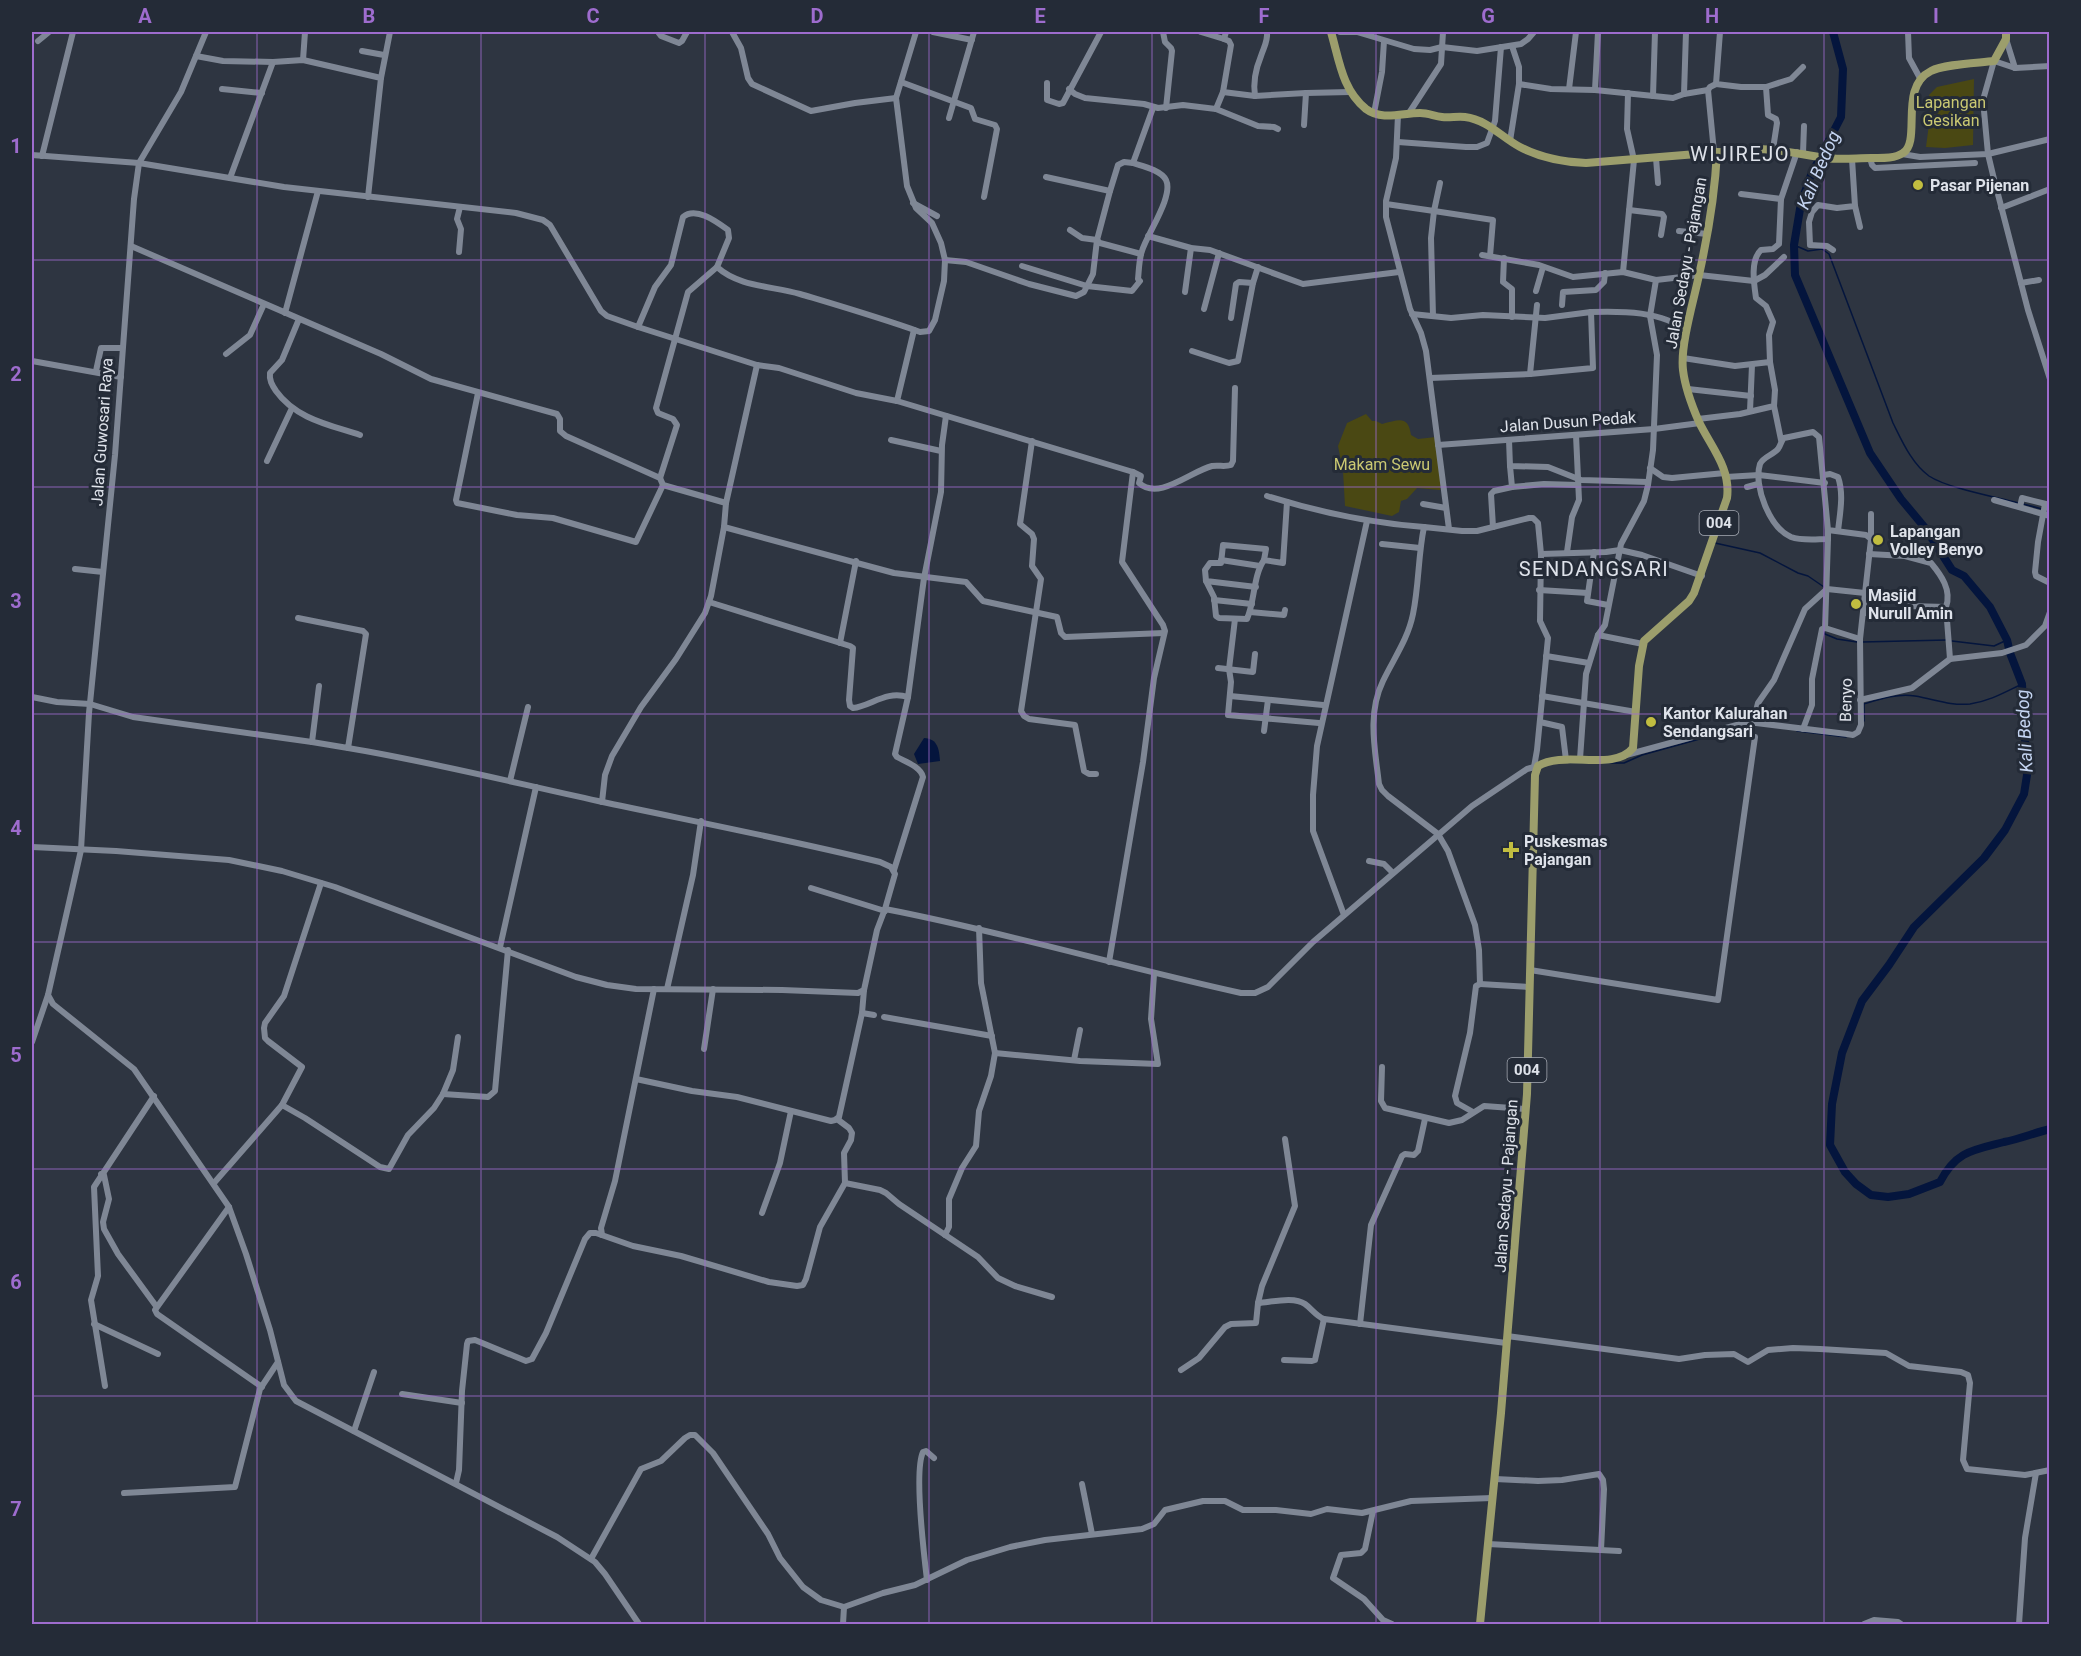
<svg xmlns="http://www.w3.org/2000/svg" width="2081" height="1656" viewBox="0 0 2081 1656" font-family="Roboto,sans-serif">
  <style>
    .green { fill: #4a4813 }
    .water { fill: #04153d }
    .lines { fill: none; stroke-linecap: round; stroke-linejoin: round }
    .stream { stroke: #04153d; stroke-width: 1.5 }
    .river { stroke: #04153d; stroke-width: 8 }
    .minor { stroke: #7f8795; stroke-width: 6 }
    .major { stroke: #9c9e6c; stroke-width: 8 }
    .grid { fill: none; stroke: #9e6cce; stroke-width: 1.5; stroke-opacity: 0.55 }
    .poi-dot { fill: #c1bd40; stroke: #242b37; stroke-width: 2 }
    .labels { text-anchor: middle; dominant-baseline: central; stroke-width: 6; stroke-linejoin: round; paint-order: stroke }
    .shield { fill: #242b37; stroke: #a6abb4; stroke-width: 1.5 }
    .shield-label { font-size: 15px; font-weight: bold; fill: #dee2ea }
    .park-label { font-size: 16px; fill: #cac872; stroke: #242b37 }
    .poi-label { font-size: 16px; font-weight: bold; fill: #dee2ea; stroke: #242b37; text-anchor: start }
    .street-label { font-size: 16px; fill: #dee2ea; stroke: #242b37 }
    .water-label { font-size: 18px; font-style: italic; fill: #c5d5f2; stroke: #242b37 }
    .quarter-label { font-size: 20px; letter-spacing: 1.5px; fill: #dee2ea; stroke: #242b37 }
    .neatline { fill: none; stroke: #9e6cce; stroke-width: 2 }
    .grid-label { font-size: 20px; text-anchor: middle; font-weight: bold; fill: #9e6cce }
  </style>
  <rect width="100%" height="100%" fill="#2e3541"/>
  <g class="green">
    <path d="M1974 79 1973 145 1945 148 1926 147 1929 124V95L1937 87Z"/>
    <path d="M1366 414 1372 421H1376L1382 424C1399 420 1408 415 1411 435L1418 439 1436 437 1441 483 1440 490 1417 488 1407 499 1401 501 1399 512 1392 516 1345 506 1343 471 1338 446 1347 423Z"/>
  </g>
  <path class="water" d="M924 738C938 739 939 749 940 761L918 764 914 754Z"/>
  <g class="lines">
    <g class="stream">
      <path d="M1794 245 1808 251 1822 249 1829 254 1893 423C1902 441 1912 464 1929 476 1947 488 1996 497 2018 503"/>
      <path d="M2023 504 2042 509"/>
      <path d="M1715 543 1760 553 1798 573 1808 576 1824 587"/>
      <path d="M1824 631 1825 634 1837 639 1857 642"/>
      <path d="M1952 641 1994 646 2007 640"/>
      <path d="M1862 642 1947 640"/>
      <path d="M1864 721V704C1880 699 1898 693 1915 696 1934 699 1950 706 1970 704 1990 701 2005 692 2022 684"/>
      <path d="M1797 731 1846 737"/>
      <path d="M1569 763H1624L1642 755 1750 725"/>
    </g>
    <path class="river" d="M1833 32 1843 69 1841 117 1811 175 1801 203 1794 245 1795 275 1870 453 1901 499 1926 529 1952 570 1964 576 1990 607 2007 640 2010 653 2022 684 2027 775 2024 794 2005 830 1984 858 1914 927 1889 965 1862 1001 1842 1053 1832 1104 1830 1145 1845 1172 1856 1184 1871 1195 1888 1197 1909 1194 1940 1182C1956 1151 1973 1150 2004 1142 2019 1139 2034 1133 2050 1129"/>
    <g class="minor">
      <path d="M206 32 181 92 139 163 134 199 115 455 89 713 81 850 48 995 53 1004 134 1069 229 1207 246 1254 270 1330 284 1385 296 1401 557 1537 595 1562 605 1574 639 1624"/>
      <path d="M658 32 661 36 679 43 682 41 687 32"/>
      <path d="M732 32 741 48 748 78 752 84 811 111 855 103 896 98"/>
      <path d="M933 32 972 40"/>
      <path d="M1163 32 1165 42 1171 48 1172 51 1166 108"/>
      <path d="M1201 32 1224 39 1226 32"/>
      <path d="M1340 32H1357L1414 49 1430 50 1442 47 1477 51 1521 44 1528 39 1534 32"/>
      <path d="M1720 32 1716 84 1741 87H1766L1768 115 1776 119 1777 123 1773 149"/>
      <path d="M1908 32 1909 58 1921 80"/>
      <path d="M1224 39 1229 41 1231 45 1223 92 1255 96 1306 93"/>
      <path d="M2006 39 2015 68"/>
      <path d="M38 41 49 32"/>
      <path d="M1512 46 1519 67V84"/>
      <path d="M362 51 384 55"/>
      <path d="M196 56 223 61 273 62 303 60 381 78 368 197"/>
      <path d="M303 60 305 32"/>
      <path d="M2050 66 2015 68 1994 61 1983 100 1988 154 1993 175 2028 310 2050 379"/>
      <path d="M381 78 390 32"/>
      <path d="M901 82 971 108 975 119 995 125 997 129 984 197"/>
      <path d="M1047 83V100L1059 104 1063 103 1101 32"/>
      <path d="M1766 87 1791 79 1803 67"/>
      <path d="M222 89 262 93"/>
      <path d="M1069 89 1075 94 1085 98 1144 104 1158 108 1183 105 1216 109 1258 126 1274 127 1278 129"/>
      <path d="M1569 89 1576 32"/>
      <path d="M1595 90 1598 32"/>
      <path d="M1708 90 1714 152"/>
      <path d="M1684 94 1686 32"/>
      <path d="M1255 96C1253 83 1256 68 1261 56 1264 47 1268 41 1267 32"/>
      <path d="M1653 96 1655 32"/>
      <path d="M1216 109 1223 92"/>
      <path d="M1374 113 1382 72 1384 41"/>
      <path d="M1409 113 1441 64 1443 32"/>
      <path d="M1398 115 1396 158 1386 201V217L1410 309 1421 333 1426 351 1449 529"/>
      <path d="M949 118 974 32"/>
      <path d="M1304 125 1306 93 1350 92"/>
      <path d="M1510 141 1519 84 1551 89 1595 90 1673 98 1684 94 1708 90 1710 87 1716 84"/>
      <path d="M1398 142 1466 147H1477L1487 143 1495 121 1501 47"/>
      <path d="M1803 153 1804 126"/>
      <path d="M1902 154 1920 157 1988 154 2050 139"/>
      <path d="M32 155 139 163 284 187 516 213 543 220 550 225 601 311 607 316 638 327 757 365 779 368 856 393 897 401 1133 472 1122 562 1163 625 1165 631 1154 678 1143 762 1109 962"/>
      <path d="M42 156 73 32"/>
      <path d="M1656 158 1658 183"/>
      <path d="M1870 158 1872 165 1875 168 1975 163"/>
      <path d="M1046 177 1110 191 1118 165 1124 162 1133 163"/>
      <path d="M230 178 273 62"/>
      <path d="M1741 194 1781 199"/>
      <path d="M913 203 937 216"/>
      <path d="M1386 204 1434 211 1440 183"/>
      <path d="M1855 206 1860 227"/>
      <path d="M2001 208 2050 189"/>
      <path d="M1629 210 1662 214 1664 217 1661 235"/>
      <path d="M1070 230 1082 238 1097 240 1100 243 1141 254"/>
      <path d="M1679 231 1707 234"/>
      <path d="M1148 236 1191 248 1210 250 1303 284 1399 272"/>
      <path d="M131 246 381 354 431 379 557 414 560 419V431L566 436 660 478 663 485 726 503 724 527 894 573 966 582 983 601 1057 617 1061 633 1065 637 1164 633"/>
      <path d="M1833 250 1827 246 1810 245 1809 222 1812 212 1818 205 1837 208 1855 206 1852 159"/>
      <path d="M459 252 461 229 457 219 460 207"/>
      <path d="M1482 255 1539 265 1573 277 1623 272 1656 280 1650 316 1657 355 1653 450 1648 485 1644 501 1621 544 1605 625 1598 635"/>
      <path d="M1504 258 1503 282 1512 289V317"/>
      <path d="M945 260 966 262 1029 284 1076 296 1084 292 1093 274 1097 240 1110 191"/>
      <path d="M1022 266 1087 286 1132 291 1140 281 1138 279C1139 270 1139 259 1142 251 1147 234 1174 196 1166 180 1161 170 1142 166 1133 163L1153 108"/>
      <path d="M1623 272 1634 160 1627 129 1628 93"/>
      <path d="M1656 280 1699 275 1754 281 1765 275 1784 257"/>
      <path d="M2021 283 2039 280"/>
      <path d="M1536 291 1543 267"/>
      <path d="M1185 292 1191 248"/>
      <path d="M1562 305 1563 292 1596 290 1604 282 1605 273"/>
      <path d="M1204 309 1219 253"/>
      <path d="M1591 312C1622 311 1662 311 1687 331"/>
      <path d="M285 313 318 191"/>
      <path d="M1412 314 1451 318 1483 315 1545 318 1591 312 1593 368 1530 374 1430 378"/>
      <path d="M1433 316 1431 238 1434 211 1493 220 1490 256"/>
      <path d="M1231 318 1236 284 1239 282 1253 283 1258 267"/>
      <path d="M299 319 282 360 270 373C269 380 272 385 276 391 296 419 330 425 360 435"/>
      <path d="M638 327 655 287 671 265 683 217C696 206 717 222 728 230L729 238 717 267C739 287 772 286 800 294 840 306 881 318 920 332L929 331 935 320 944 281 945 260 941 243 932 223 916 208 907 186 896 98 916 32"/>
      <path d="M1192 351 1229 363 1238 361 1253 283"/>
      <path d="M226 354 250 335 264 304"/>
      <path d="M1683 358 1735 366 1770 362 1775 390 1774 406 1740 414 1698 419"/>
      <path d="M32 361 121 377"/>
      <path d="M1770 362 1769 335 1773 322 1766 306 1756 298C1754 284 1750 260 1761 250L1773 249 1779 244 1781 199 1797 152"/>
      <path d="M96 371 101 348H122"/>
      <path d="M1530 374 1537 305"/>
      <path d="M1688 389 1751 396"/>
      <path d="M478 393 456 500 457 503 517 515 553 518 636 542 663 485"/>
      <path d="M897 401 914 330"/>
      <path d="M1774 406 1781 440"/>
      <path d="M1750 411 1752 365"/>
      <path d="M891 440 941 451"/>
      <path d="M1509 440 1510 466 1548 467 1581 480 1648 482"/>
      <path d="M1032 441 1020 524 1032 534 1034 539 1032 566 1041 579 1021 711 1024 716 1029 719 1075 725 1084 771 1089 774H1096"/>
      <path d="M1438 445 1654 429 1700 423"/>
      <path d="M267 461 292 408"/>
      <path d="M1650 468 1663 477 1672 478 1725 473"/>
      <path d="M1133 472 1141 476 1139 483C1159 501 1191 471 1212 466 1219 465 1225 467 1231 465L1233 461 1235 388"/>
      <path d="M1824 475 1830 474 1838 477C1844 494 1840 513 1838 531"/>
      <path d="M1726 477 1759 475 1825 483"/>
      <path d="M660 478 677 425 673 419 658 413 656 408 688 292 717 267"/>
      <path d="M1512 487 1544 484 1578 485"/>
      <path d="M1747 487 1758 484"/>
      <path d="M1267 496C1318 512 1370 523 1424 527"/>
      <path d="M1994 500 2050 516"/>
      <path d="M726 503 757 365"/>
      <path d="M1423 504 1446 508"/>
      <path d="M2045 504 2038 542 2035 572 2036 576 2050 583"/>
      <path d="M2020 507 2022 498 2050 505"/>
      <path d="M1493 527 1491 494 1494 491 1512 487 1510 466"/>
      <path d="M1871 539V514"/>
      <path d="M1382 544 1420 548"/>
      <path d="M1567 552 1572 517 1579 500 1576 435"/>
      <path d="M1594 552 1587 601 1608 605"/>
      <path d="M1541 554 1606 552 1620 550 1642 555 1702 576"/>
      <path d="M1869 554 1905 556 1931 563C1941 575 1952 590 1946 607"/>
      <path d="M1221 560 1260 566"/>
      <path d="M75 569 103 572"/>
      <path d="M1206 581 1214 597 1216 616 1219 618 1247 619C1255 601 1253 576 1264 560"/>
      <path d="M1256 587 1206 581 1205 570 1210 563H1221L1223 545 1266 549 1264 560 1283 563 1287 502"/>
      <path d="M1539 590 1588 593"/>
      <path d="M1214 600 1252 604"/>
      <path d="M709 602 850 646 853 648 849 700 850 706 853 708C871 706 886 690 908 697L924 578 941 492 942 445 946 416"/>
      <path d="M1250 612 1284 615 1285 610"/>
      <path d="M1863 613H1908V606L1946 607 1950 659"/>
      <path d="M1235 619 1229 669 1231 682 1228 715 1319 723"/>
      <path d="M1825 628 1828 539"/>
      <path d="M840 643 856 561"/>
      <path d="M1546 656 1589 663"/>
      <path d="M1218 668 1253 672 1255 654"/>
      <path d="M1230 696 1323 705"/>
      <path d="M1542 696 1636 712"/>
      <path d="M32 697 57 702 90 704 133 717 312 742 348 748 366 634 363 631 298 618"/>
      <path d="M1860 700 1912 688 1950 659 2002 653 2026 645 2045 626 2050 612"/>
      <path d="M1540 722 1562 727 1566 760"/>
      <path d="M1753 723 1758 703 1774 680 1805 609 1827 589 1865 593"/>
      <path d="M1803 729 1812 705V679L1822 629 1825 628 1860 639"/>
      <path d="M1264 731 1268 700"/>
      <path d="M312 742 319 686"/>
      <path d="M348 748C432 762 515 783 598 801 692 821 786 839 880 862L891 867 895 874 885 909"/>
      <path d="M1626 755 1748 722 1847 734 1853 735 1858 732 1861 725 1860 639 1871 539 1866 535 1828 530V539C1817 539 1802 541 1791 537 1770 528 1753 486 1760 464 1763 457 1773 455 1778 449 1781 445 1781 441 1784 438L1813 432 1819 437 1828 530"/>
      <path d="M1580 759 1586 674 1598 635 1643 644"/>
      <path d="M510 781 528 707"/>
      <path d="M602 802 605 775 612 756 641 707 676 659 705 613 711 596 724 527"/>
      <path d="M32 847 116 851 229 860 282 871 335 887 576 977 607 985 636 989 782 990 858 993 864 990 877 930 885 909C1005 932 1122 967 1241 993H1255L1268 987 1313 942 1472 806 1527 769 1538 766"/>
      <path d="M1369 861 1384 864 1393 873"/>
      <path d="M894 870 923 777C921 767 906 762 897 757L895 754 908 697"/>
      <path d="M811 888 885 911"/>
      <path d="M1344 915 1313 831V795L1317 746 1367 521"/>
      <path d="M500 947 536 787"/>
      <path d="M1530 970 1718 1000 1755 737"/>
      <path d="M1480 984 1529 987"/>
      <path d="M667 989 693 875 701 821"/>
      <path d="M862 1013 874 1015"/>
      <path d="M884 1017 992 1036"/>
      <path d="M32 1042 48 995"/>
      <path d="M704 1049 713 989"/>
      <path d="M995 1053 1080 1061 1158 1064 1151 1019 1154 974"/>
      <path d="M1074 1060 1080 1030"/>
      <path d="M1382 1067 1381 1101 1385 1108 1449 1123 1462 1120 1484 1106 1525 1109"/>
      <path d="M636 1079 692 1091 737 1097 831 1121 835 1120 839 1117 862 1013 864 990"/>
      <path d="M443 1094 488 1097 495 1091 508 950"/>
      <path d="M282 1105 302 1067 268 1041 265 1038 264 1028 265 1023 284 996 321 883"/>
      <path d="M1473 1112 1457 1103 1455 1096 1470 1033 1476 986 1480 984 1479 950 1475 925 1448 851 1438 834 1388 796 1382 790 1379 784C1375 749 1367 714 1383 681 1394 658 1408 639 1413 614 1419 585 1418 556 1424 527L1462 531H1477L1529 518H1533L1538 523 1541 554 1540 621 1548 638 1537 750 1534 767"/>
      <path d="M101 1174 104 1175 109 1199 103 1222 104 1229 118 1254 156 1306"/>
      <path d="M214 1183 282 1105 305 1118 380 1167 389 1169 408 1135 434 1108 443 1094 453 1070 458 1037"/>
      <path d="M845 1183 880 1190 886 1193 899 1204 978 1257 998 1278 1015 1286 1052 1297"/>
      <path d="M229 1207 155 1310 157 1314 262 1387"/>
      <path d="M762 1213 780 1163 791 1111"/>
      <path d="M602 1235 601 1228 615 1181 654 989"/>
      <path d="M945 1235 949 1227V1199L962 1168 976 1146 979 1111 991 1076 995 1053 981 983 979 928"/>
      <path d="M1258 1303C1272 1302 1294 1296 1305 1304 1312 1309 1316 1316 1324 1319L1506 1343"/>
      <path d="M94 1324 158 1354"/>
      <path d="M1360 1324 1371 1225 1402 1156 1405 1154 1414 1155 1418 1151 1425 1119"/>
      <path d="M1507 1336 1679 1359 1705 1355 1734 1354 1748 1362 1768 1350 1793 1348 1820 1349 1886 1353 1909 1366 1961 1372 1968 1375 1970 1383 1963 1460 1967 1469 2025 1475 2050 1470"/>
      <path d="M1284 1360 1312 1361 1315 1360 1324 1319"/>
      <path d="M1181 1370 1199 1358 1225 1327 1231 1324 1256 1323 1258 1303 1262 1286 1295 1206 1285 1139"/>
      <path d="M105 1386 91 1300 98 1276 94 1187 154 1096"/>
      <path d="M402 1394 462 1403"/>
      <path d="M354 1431 374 1372"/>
      <path d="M1495 1479 1538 1481 1562 1480 1599 1474 1603 1480 1604 1489 1601 1550"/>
      <path d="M456 1483 459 1470 462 1391 467 1344 468 1341 475 1340 526 1361 532 1359 546 1333 585 1239 590 1233H596L633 1246 681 1256 769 1282 797 1286 803 1285 806 1279 820 1227 845 1183 844 1153 851 1140 852 1133 849 1128 837 1119"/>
      <path d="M1082 1484 1092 1534"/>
      <path d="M124 1493 235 1487 260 1389 278 1362"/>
      <path d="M1373 1511 1365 1549 1361 1553 1341 1555 1333 1578 1364 1599 1383 1620 1392 1624"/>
      <path d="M1488 1544 1619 1551"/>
      <path d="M591 1559 641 1469 661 1461 685 1438 690 1435H695L713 1453 768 1534 780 1558 803 1587 821 1600 844 1607 843 1624"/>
      <path d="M927 1580C924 1555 914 1471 923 1452L926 1451 934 1458"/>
      <path d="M844 1607 883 1593 915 1585 967 1560 1010 1547 1045 1540 1142 1529 1154 1524 1165 1510 1203 1501H1225L1243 1510H1276L1311 1514 1327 1509 1362 1513 1411 1501 1492 1498"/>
      <path d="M1864 1624 1874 1620 1898 1622 1901 1624"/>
      <path d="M2019 1624 2025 1538 2036 1473"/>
    </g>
    <g class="major">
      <path d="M1331 32C1339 59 1342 90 1366 109 1382 121 1402 113 1420 113 1428 113 1434 116 1442 117 1450 118 1457 116 1465 117 1488 120 1501 137 1520 147 1541 158 1564 162 1586 163L1758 149C1781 149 1803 155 1826 158 1840 160 1857 158 1871 158 1881 158 1894 159 1903 153 1922 141 1898 87 1931 71 1944 64 1978 63 1994 61L2006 39V32"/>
      <path d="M1480 1624 1501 1413 1527 1094 1535 775 1538 766C1564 750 1614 772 1633 748L1639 666 1644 641 1689 601 1694 593 1727 498C1731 468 1711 447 1699 422 1692 406 1685 387 1683 370 1680 345 1694 300 1699 275 1708 235 1715 193 1717 152"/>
    </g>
  </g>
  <path class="grid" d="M257 32V1624M481 32V1624M705 32V1624M929 32V1624M1152 32V1624M1376 32V1624M1600 32V1624M1824 32V1624M32 260H2050M32 487H2050M32 714H2050M32 942H2050M32 1169H2050M32 1396H2050"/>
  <g class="poi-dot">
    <circle cx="1918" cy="185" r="6"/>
    <circle cx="1878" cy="540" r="6"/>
    <circle cx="1856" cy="604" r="6"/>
    <circle cx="1651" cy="722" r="6"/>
    <path d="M1508 841h6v6h6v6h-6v6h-6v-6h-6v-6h6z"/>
  </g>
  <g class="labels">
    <g class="shield">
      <rect x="1699.5" y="511" width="39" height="24" rx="4.5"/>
      <rect x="1507.5" y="1058" width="39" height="24" rx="4.5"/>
    </g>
    <g class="shield-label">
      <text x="1719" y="523">004</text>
      <text x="1527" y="1070">004</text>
    </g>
    <g class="park-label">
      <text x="1951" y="102">Lapangan<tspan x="1951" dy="18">Gesikan</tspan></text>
      <text x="1382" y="464">Makam Sewu</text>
    </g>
    <g class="poi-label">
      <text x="1930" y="185">Pasar Pijenan</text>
      <text x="1890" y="531">Lapangan<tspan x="1890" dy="18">Volley Benyo</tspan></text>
      <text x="1868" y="595">Masjid<tspan x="1868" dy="18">Nurull Amin</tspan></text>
      <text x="1663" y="713">Kantor Kalurahan<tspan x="1663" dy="18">Sendangsari</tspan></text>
      <text x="1524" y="841">Puskesmas<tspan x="1524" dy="18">Pajangan</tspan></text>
    </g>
    <g class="street-label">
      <text transform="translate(1686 263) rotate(-80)">Jalan Sedayu - Pajangan</text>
      <text transform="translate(1568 422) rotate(-4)">Jalan Dusun Pedak</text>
      <text transform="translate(102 432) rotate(-86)">Jalan Guwosari Raya</text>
      <text transform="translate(1846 700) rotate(-89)">Benyo</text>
      <text transform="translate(1506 1186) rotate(-86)">Jalan Sedayu - Pajangan</text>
    </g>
    <g class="water-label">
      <text transform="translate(1818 170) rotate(-67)">Kali Bedog</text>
      <text transform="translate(2024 731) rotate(-93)">Kali Bedog</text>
    </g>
    <g class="quarter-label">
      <text x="1740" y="154">WIJIREJO</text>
      <text x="1594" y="569">SENDANGSARI</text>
    </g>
  </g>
  <rect width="2081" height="1656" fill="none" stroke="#242b37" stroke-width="66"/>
  <rect x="33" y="33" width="2015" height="1590" class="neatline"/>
  <g class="grid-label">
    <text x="145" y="23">A</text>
    <text x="369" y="23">B</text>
    <text x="593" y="23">C</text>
    <text x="817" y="23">D</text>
    <text x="1040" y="23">E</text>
    <text x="1264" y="23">F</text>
    <text x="1488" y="23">G</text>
    <text x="1712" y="23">H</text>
    <text x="1936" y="23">I</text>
    <text x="16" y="153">1</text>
    <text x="16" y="381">2</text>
    <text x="16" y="608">3</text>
    <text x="16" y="835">4</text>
    <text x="16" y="1062">5</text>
    <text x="16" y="1289">6</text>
    <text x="16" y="1516">7</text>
  </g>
</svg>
